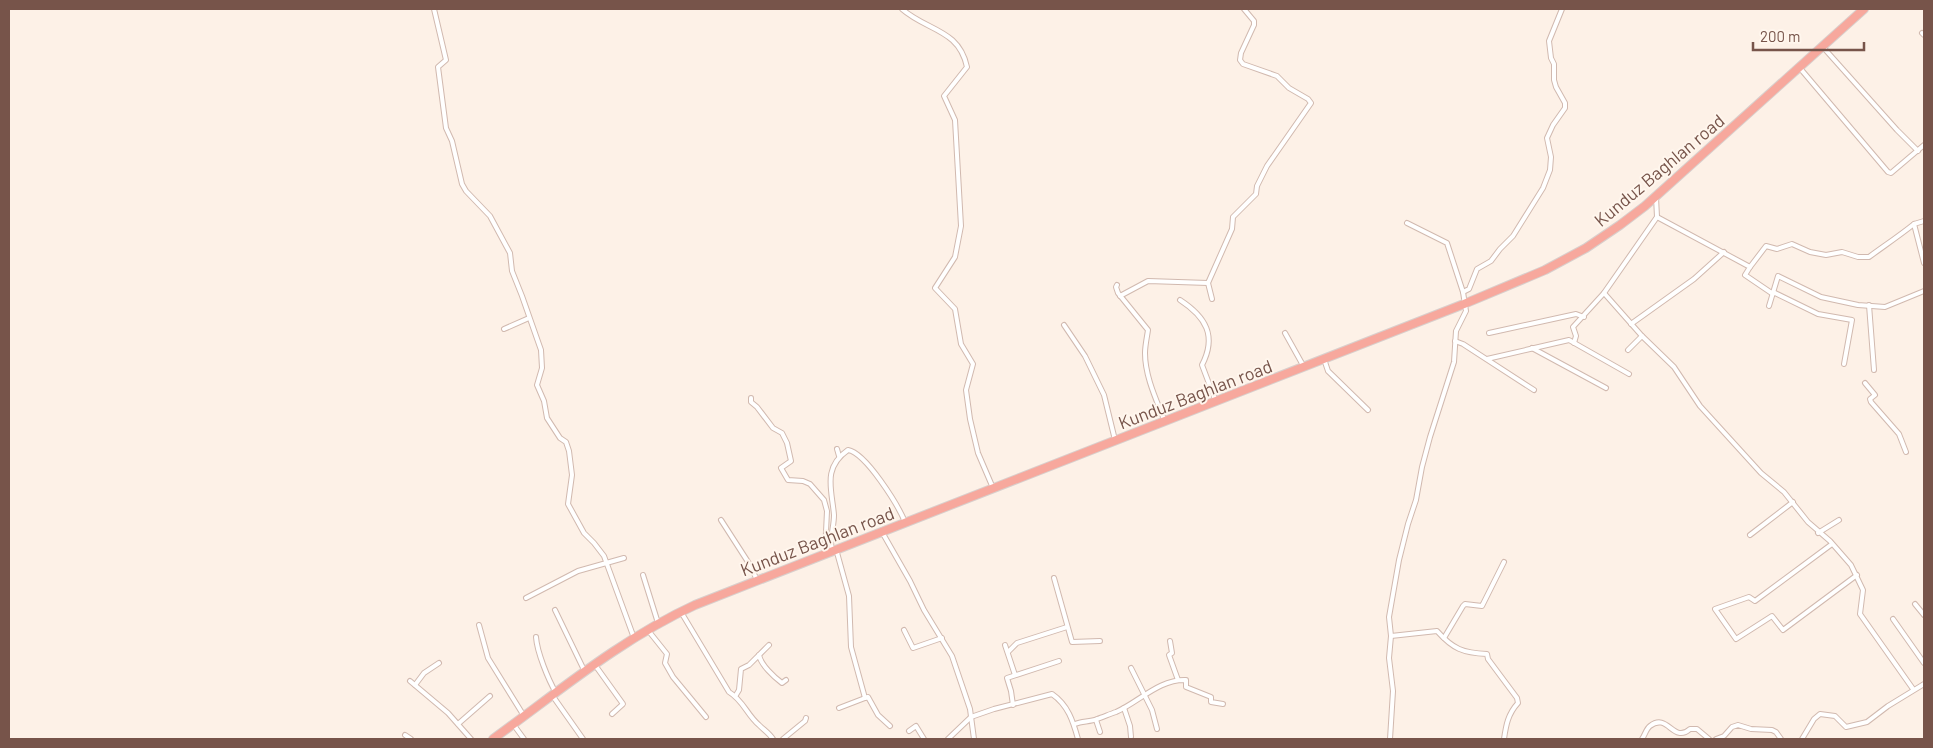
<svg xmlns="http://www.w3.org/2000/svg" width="1933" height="748" viewBox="0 0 1933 748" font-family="Barlow,sans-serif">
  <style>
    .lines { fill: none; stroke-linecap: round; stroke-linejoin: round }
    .street-casing { stroke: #d1b9af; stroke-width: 6 }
    .highway-casing { stroke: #d9cfcc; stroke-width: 10 }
    .street { stroke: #fff; stroke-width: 4 }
    .highway { stroke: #f7a89d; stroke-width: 8 }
    .labels { text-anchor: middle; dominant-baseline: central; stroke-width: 4; stroke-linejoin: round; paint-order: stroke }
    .street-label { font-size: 18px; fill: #77544a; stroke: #fff6ed }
  </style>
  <rect width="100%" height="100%" fill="#fdf1e7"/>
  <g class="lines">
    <defs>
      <g id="street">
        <path d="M434 9 446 60 438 67 446 128 452 141 462 184 466 191 490 216 510 253 512 271 522 296 541 350 542 368 537 385 544 401 547 418 560 438 566 442 569 451 572 475 568 504 584 533 594 543 604 556 634 638"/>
        <path d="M902 9C927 31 959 29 967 67L944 96 955 120 961 226 955 257 935 288 955 309 961 344 973 364 966 390 970 419 978 453 993 488"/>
        <path d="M1922 33 1924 35"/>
        <path d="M1822 46 1897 130 1918 151"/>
        <path d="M1799 67 1888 172 1891 173 1924 145"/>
        <path d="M1657 217 1750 267 1745 275 1773 294"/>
        <path d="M1924 221 1914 224 1924 263"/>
        <path d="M1750 267 1766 246 1777 249 1792 244 1810 252 1826 255 1842 252 1858 257H1869C1884 246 1899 236 1914 224"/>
        <path d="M1208 283 1212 299"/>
        <path d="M1117 285 1116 287 1118 293 1148 330C1147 337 1145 346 1145 353 1145 377 1157 401 1165 422"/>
        <path d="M1463 292 1469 289 1477 269 1491 261 1500 249 1513 236 1543 188 1550 170 1551 157 1547 138 1553 125 1565 108V103L1556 87 1554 80V64L1551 58 1549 41 1562 9"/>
        <path d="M1773 292 1818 314 1852 320 1844 364"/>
        <path d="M1604 293 1642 336 1674 367 1700 406 1761 473 1784 492 1808 522 1830 541 1851 565 1863 590 1860 614 1913 689"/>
        <path d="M1120 296 1148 281 1208 283 1232 229 1233 217 1256 194 1257 186 1267 166 1311 103 1308 99 1289 88 1277 76 1243 64 1240 60 1241 53 1254 25V21L1244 9"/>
        <path d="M1180 300C1206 317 1217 336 1202 365L1216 402"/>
        <path d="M1869 305 1874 370"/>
        <path d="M1769 306 1778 276 1821 297 1858 305 1885 307 1924 291"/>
        <path d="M1631 324 1694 279 1724 252"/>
        <path d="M1064 325 1085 356 1104 395 1115 440"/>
        <path d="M504 329 529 318"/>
        <path d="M1285 333 1304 367"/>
        <path d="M1489 333 1576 314 1584 317"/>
        <path d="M1455 341 1463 344 1534 390"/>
        <path d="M1574 343 1576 336 1573 327 1604 293 1657 217 1656 197"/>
        <path d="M1532 348 1606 388"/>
        <path d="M1628 350 1642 336"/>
        <path d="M1324 359 1328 371 1368 410"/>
        <path d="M1487 359 1569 340 1629 374"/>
        <path d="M1865 383 1875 395 1870 399 1871 402 1899 434 1906 452"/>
        <path d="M751 398V402L757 407 773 428 782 433 787 443 791 461 781 468 788 480 803 481 810 484 824 500 827 511 825 553"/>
        <path d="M837 449 839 456"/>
        <path d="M721 520 750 565 757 580"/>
        <path d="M882 532 910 581 924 610 952 656 970 709 974 739"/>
        <path d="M1818 533 1839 520"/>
        <path d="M1750 535 1793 502"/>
        <path d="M1832 544 1755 601 1749 597 1715 609 1736 639 1772 616 1783 630 1857 575"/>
        <path d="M836 549 849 596 851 647 865 698 868 697 878 715 890 726"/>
        <path d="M832 550C829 538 834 528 834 515 832 490 822 468 848 450 866 453 898 505 905 522"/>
        <path d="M643 575 658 623"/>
        <path d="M1054 578 1072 642 1100 641"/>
        <path d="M526 598 578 571 624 558"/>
        <path d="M1915 604 1924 615"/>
        <path d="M555 610 585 672"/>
        <path d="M681 612 729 692C743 700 747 715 759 725 764 730 769 733 773 739"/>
        <path d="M1893 619 1924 663"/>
        <path d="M479 625 488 658 524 716"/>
        <path d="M647 629 667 654 665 663 673 677 706 717"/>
        <path d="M904 630 913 648 942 638"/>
        <path d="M1391 636 1437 631C1453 649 1463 653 1487 654L1488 659 1517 698 1518 703C1508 714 1506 725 1504 739"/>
        <path d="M536 637C537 652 548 679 556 693"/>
        <path d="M1444 638 1463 606 1465 604 1482 606 1504 562"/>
        <path d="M1170 641 1172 653 1169 655 1178 680"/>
        <path d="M1005 645 1015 675"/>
        <path d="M1008 652 1017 643 1067 627"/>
        <path d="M759 655C761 665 774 677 782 683L786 680"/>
        <path d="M595 665 623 704 612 714"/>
        <path d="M1131 668 1152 710 1157 729"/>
        <path d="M410 681 448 713 471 739"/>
        <path d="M415 685 424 673 439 663"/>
        <path d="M552 695 583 739"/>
        <path d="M736 695 739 690 741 669 749 665 769 645"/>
        <path d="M1013 705 1011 691 1007 678 1059 661"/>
        <path d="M839 708 865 698"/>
        <path d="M1124 708 1130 726 1131 737"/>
        <path d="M1096 720 1100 732"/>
        <path d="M458 724 490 696"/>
        <path d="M513 724 524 739"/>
        <path d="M1075 724C1082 721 1090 722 1097 719 1103 717 1110 714 1116 712 1139 702 1159 679 1186 680V687L1211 697V702L1223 704"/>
        <path d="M909 731 916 726 924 739"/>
        <path d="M405 735 411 739"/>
        <path d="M783 739 805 721 806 718"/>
        <path d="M948 739 971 717 994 709 1052 694C1068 705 1073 721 1078 739"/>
        <path d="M1390 739 1393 691 1389 658 1391 636 1389 617 1399 560 1408 524 1416 500 1422 467 1430 437 1454 362 1456 331 1466 311 1463 292 1447 243 1407 223"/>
        <path d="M1642 739C1645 735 1646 729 1650 726 1668 712 1673 744 1690 729H1697L1709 739"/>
        <path d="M1716 739 1724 736 1732 727 1738 725 1751 729 1772 730 1776 732 1781 739"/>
        <path d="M1802 739 1814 719 1820 714 1835 716 1846 727 1867 722 1888 706 1924 684"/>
      </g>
      <path id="highway" d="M493 739C558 692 621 639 695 605L1464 304 1545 270 1586 248 1620 225 1645 206 1864 9"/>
    </defs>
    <use href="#street" class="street-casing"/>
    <use href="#highway" class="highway-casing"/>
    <use href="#street" class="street"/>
    <use href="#highway" class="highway"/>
  </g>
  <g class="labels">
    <g class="street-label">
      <text transform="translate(1659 170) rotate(-40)">Kunduz Baghlan road</text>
      <text transform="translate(1195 394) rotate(-21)">Kunduz Baghlan road</text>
      <text transform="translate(817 541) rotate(-21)">Kunduz Baghlan road</text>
    </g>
  </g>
  <rect width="1933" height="748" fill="none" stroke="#77544a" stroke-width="20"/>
  <path d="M1753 42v8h111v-8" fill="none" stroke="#77544a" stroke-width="2.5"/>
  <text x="1760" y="42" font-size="15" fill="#77544a" stroke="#fff6ed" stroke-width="4" paint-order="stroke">200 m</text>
</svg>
